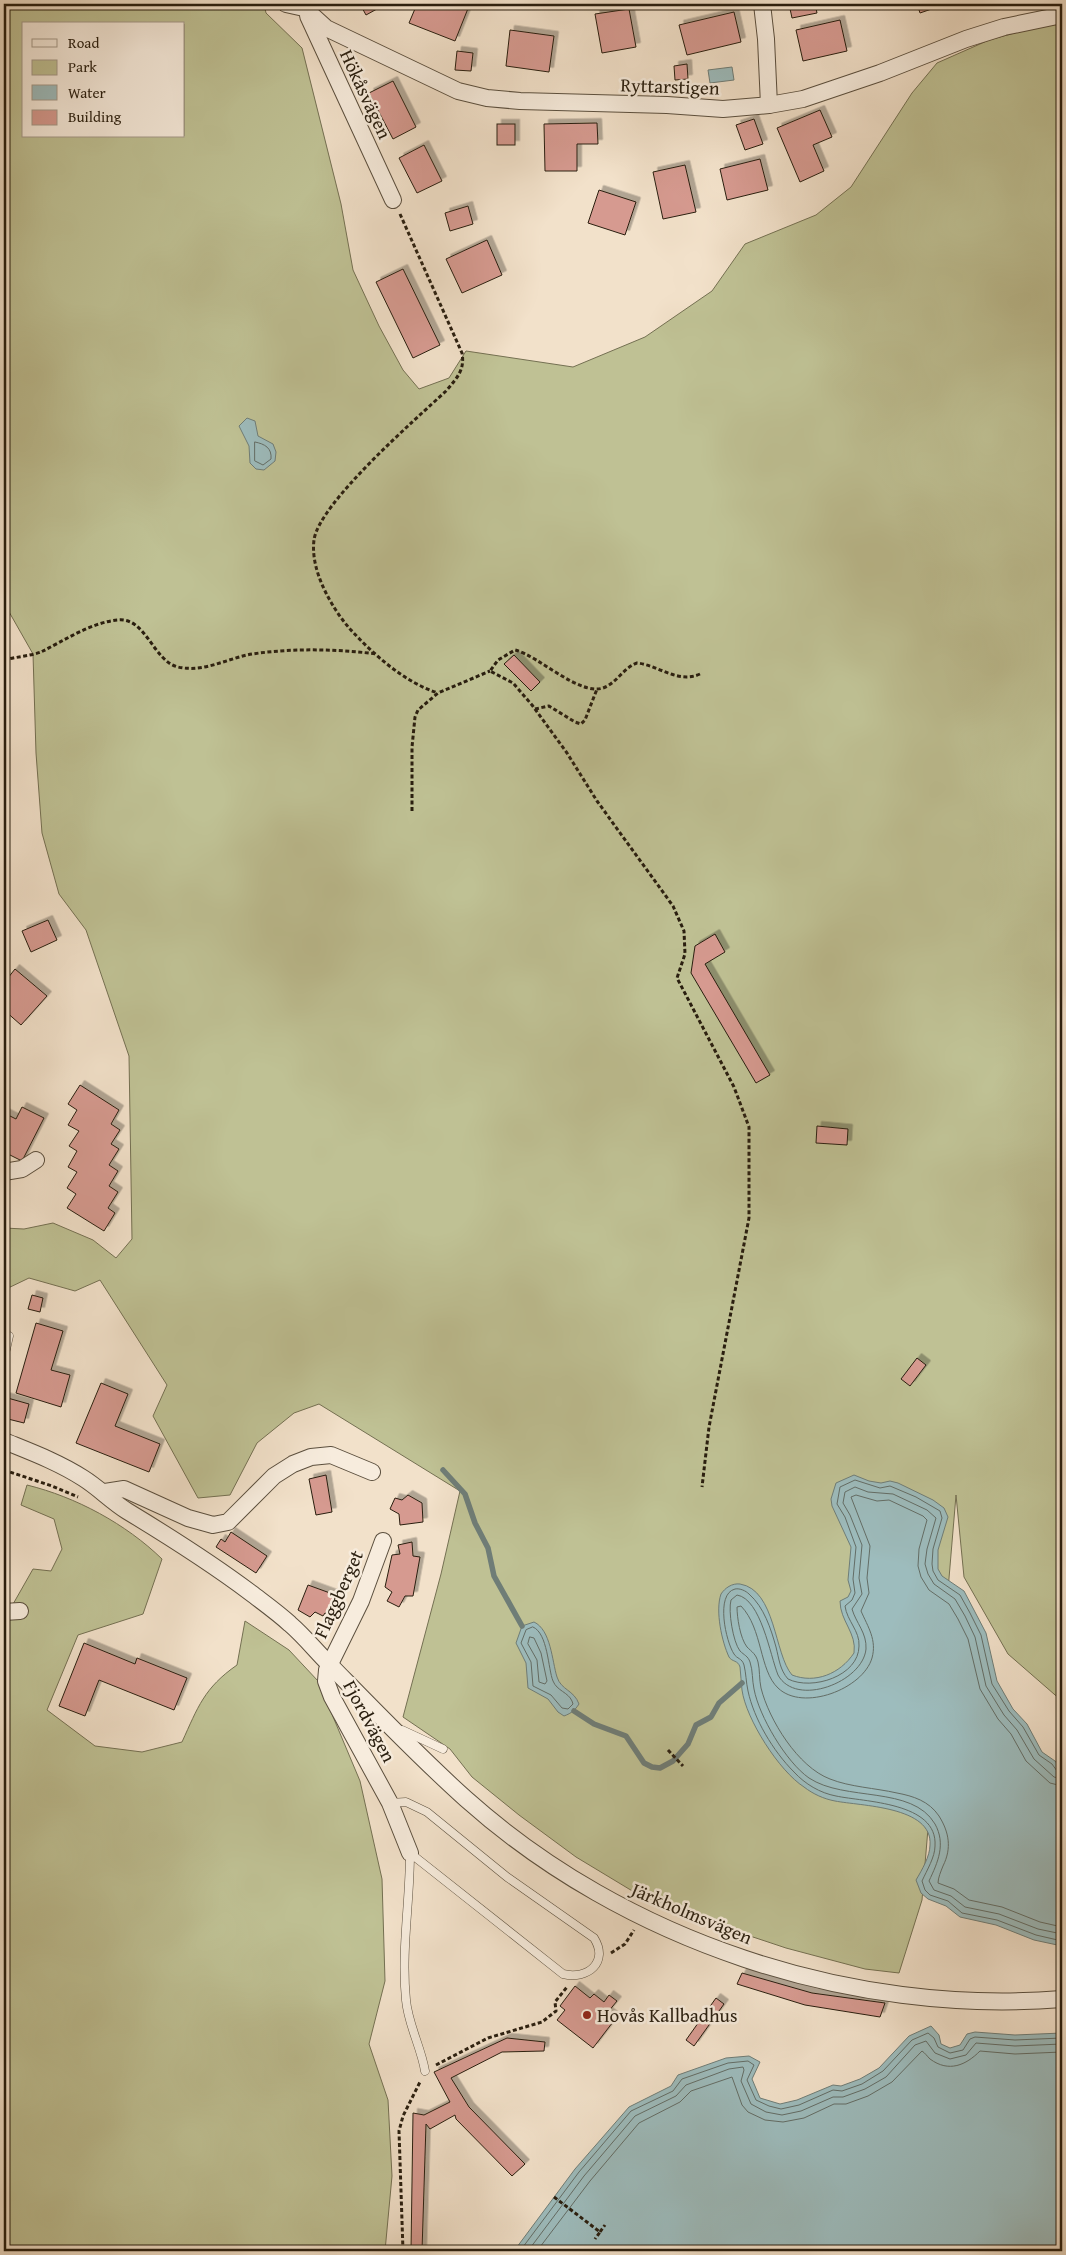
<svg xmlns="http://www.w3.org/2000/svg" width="1066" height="2255" viewBox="0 0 1066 2255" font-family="'Gentium Book Plus',serif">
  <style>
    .green { fill: #bfc194; stroke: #747052; fill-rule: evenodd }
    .water { fill: #9dbcbd; stroke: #6f7d77 }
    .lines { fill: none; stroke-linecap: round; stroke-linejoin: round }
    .shore { stroke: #636d66; stroke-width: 1 }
    .stream { stroke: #6f7d77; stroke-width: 5.5 }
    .building { fill: #d69a90; stroke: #291e0f; filter: url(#shadow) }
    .lane-casing { stroke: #5b4f3e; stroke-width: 9 }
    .street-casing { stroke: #5b4f3e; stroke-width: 18 }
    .path { stroke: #291e0f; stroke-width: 3; stroke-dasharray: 4 2.5; stroke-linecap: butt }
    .lane { stroke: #f7ecdd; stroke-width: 8 }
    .street { stroke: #f7ecdd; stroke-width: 16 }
    .poi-dot { fill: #8f2418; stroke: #f7ecdd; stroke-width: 2 }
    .labels { text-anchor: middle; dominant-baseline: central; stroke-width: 5; stroke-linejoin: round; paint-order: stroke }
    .street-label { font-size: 19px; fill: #291e0f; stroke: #f7ecdd }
    .poi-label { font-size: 19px; fill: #291e0f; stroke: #f7ecdd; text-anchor: start }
  </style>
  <defs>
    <filter id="shadow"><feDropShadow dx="4.5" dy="-4.5" stdDeviation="0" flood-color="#0004"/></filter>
  </defs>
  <rect width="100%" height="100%" fill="#f2e1ca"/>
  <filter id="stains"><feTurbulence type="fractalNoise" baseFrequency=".004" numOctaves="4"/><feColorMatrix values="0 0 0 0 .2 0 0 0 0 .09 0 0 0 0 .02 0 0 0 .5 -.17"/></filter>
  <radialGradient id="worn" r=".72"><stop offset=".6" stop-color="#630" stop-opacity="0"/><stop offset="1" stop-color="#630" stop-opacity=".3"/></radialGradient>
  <g class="green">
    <path d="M4 4H264L266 13 302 48 341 204 353 270 379 326 403 370 419 389 449 378 466 351 573 367 645 337 712 291 745 244 816 215 851 187 912 93 937 63 989 40 1062 20V1701L1008 1654 964 1577 956 1495 922 1900 899 1973 865 1969 786 1948 696 1918 634 1892 576 1857 519 1815 472 1777 450 1749 403 1717 441 1574 460 1491 319 1404 294 1413 257 1443 230 1495 198 1498 153 1416 167 1385 100 1280 75 1291 29 1278 4 1290V1228L24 1229 53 1223 93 1240 116 1258 132 1239 129 1056 86 930 59 894 42 833 36 753 33 654 4 603ZM24 24H184V136H24Z"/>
    <path d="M27 1485C76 1497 126 1524 162 1559L143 1614 78 1635 47 1710 95 1746 142 1752 182 1742C198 1707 204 1688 237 1665L245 1621 289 1650 318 1681 360 1781 382 1879 385 1981 369 2044 388 2100 392 2176 385 2251H4V1620L33 1569 51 1571 62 1549 54 1519 21 1505Z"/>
  </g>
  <g class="water">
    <path d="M732 67 734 80 710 83 708 70Z"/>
    <path d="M247 418 255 421 258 436 273 444 276 452 275 461 264 470 256 469 250 463 249 446 239 426Z"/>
    <path d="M854 1475 869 1481 881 1483 890 1481 898 1483 933 1500 944 1508 948 1517 938 1550V1569L942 1576 964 1591 986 1633 997 1681 1013 1709 1027 1724 1042 1752 1055 1761 1062 1770V1946L1034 1940 996 1925 960 1917 946 1906 928 1899 921 1893 916 1880C922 1870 930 1856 930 1845 933 1806 860 1806 835 1801 824 1799 813 1794 804 1787 779 1771 746 1719 742 1690 741 1682 741 1675 740 1667 738 1660 732 1662 729 1657 722 1642 715 1611 721 1594 725 1588 732 1583 740 1584 776 1590 774 1654 792 1675 815 1684 840 1674 854 1653 857 1633 840 1621 840 1601L848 1597 851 1591 848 1580 851 1547 832 1506 831 1499 836 1483Z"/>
    <path d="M534 1622C551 1630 552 1661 557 1677 561 1690 574 1690 579 1704 575 1710 572 1713 564 1716L558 1712 548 1699 528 1688 526 1663 516 1643 522 1626Z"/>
    <path d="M931 2026 939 2035 941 2044 950 2048 960 2045 967 2034 975 2032 1015 2035 1062 2033V2251H514L575 2169 629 2107 671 2086 678 2075 726 2058 749 2056 760 2062 752 2079 760 2098 780 2104 797 2100 833 2085 841 2086 860 2079 879 2068 909 2036Z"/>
  </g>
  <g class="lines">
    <g class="shore">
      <path d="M255 442C265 444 272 448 271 459L263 465 255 461Z"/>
      <path d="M533 1627C548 1633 548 1669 553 1681 557 1691 568 1692 572 1701L573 1704 568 1709 562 1708 551 1695 533 1686 531 1662 521 1643 526 1630Z"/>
      <path d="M530 1637 534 1638 541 1653 547 1681 545 1684 539 1682 537 1660 528 1644Z"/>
      <path d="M1062 1772 1057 1771 1052 1764 1039 1755 1023 1727 1009 1711 992 1684 981 1635 970 1613 960 1595 938 1580 933 1571 932 1564 933 1549 942 1518 940 1511 916 1497 890 1486 880 1488 855 1480 840 1487 837 1504 845 1517 856 1547 853 1579 855 1593 852 1600 845 1606C847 1621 860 1631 859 1646 859 1676 812 1691 788 1679 780 1670 779 1659 776 1647 771 1629 764 1607 749 1594 746 1591 740 1588 735 1589 715 1594 726 1642 734 1654 737 1659 742 1658 744 1665 746 1673 746 1682 748 1691 754 1719 773 1751 794 1772 805 1784 820 1793 836 1796 864 1802 938 1802 935 1846 935 1857 927 1870 922 1881L925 1890 930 1895 948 1901 962 1913 997 1920 1036 1935 1062 1941"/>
      <path d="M1062 1779 1054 1777 1034 1759 1017 1730 1004 1715 986 1686 975 1637 965 1616 955 1599 934 1584 928 1574 925 1564 927 1549 936 1518 927 1510 893 1494 868 1492 855 1487 845 1492 843 1503 850 1515 862 1545 859 1578 862 1594 852 1609C856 1623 867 1633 866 1649 863 1682 796 1708 778 1675 770 1655 761 1599 737 1595L731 1600C728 1611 733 1642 740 1651 744 1655 748 1656 750 1662 753 1671 752 1680 754 1689 759 1716 786 1762 809 1778 845 1802 912 1785 935 1824 946 1844 938 1862 929 1881L934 1890 951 1896 965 1907 999 1914 1038 1929 1062 1934"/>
      <path d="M1062 1786 1050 1783 1026 1761 1011 1734 998 1719 980 1689 968 1639 958 1619 949 1604 929 1590 921 1577 918 1566 919 1549 927 1520 923 1516 889 1500 877 1501 856 1495 851 1497 870 1546 867 1578 869 1593 861 1611C868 1627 877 1640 872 1658 863 1689 803 1712 778 1688 759 1670 763 1629 741 1606L737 1607C737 1617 740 1638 747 1647 752 1652 756 1654 758 1662 760 1670 759 1679 761 1688 769 1720 798 1767 830 1779 850 1787 875 1788 897 1793 913 1796 929 1801 939 1816 949 1832 952 1848 943 1866 941 1871 938 1878 938 1883L954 1889 969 1900 1002 1907 1040 1922 1062 1927"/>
      <path d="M520 2251 579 2172 631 2111 673 2091 682 2079 728 2063 748 2061 754 2065 747 2080 756 2100 769 2106 781 2109 799 2105 833 2090 842 2091 862 2084 883 2071 912 2040 928 2033 934 2038 938 2047 950 2053 963 2050 970 2039 975 2037 1015 2040 1062 2038"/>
      <path d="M528 2251 584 2176 635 2116 676 2096 686 2085 729 2069 743 2067 744 2070 741 2081 751 2104 766 2112 782 2115 801 2111 833 2097H843L865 2089 886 2077 915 2045 926 2041 935 2053 950 2059 966 2055 976 2043 1015 2046 1062 2044"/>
      <path d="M537 2251 590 2181 639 2123 680 2102 691 2091 732 2077 742 2105 748 2112 765 2120 783 2122 804 2118 834 2104H846L868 2096 892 2082 922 2051C925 2053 927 2056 930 2059 949 2073 966 2065 980 2051L1015 2054 1062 2052"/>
    </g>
    <g class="stream">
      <path d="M443 1470 465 1494 475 1523 488 1548 494 1576 522 1626"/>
      <path d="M574 1711 594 1724 626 1736 644 1763 652 1767 660 1768 673 1761 688 1744 696 1725 711 1717 719 1703 742 1683"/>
    </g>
  </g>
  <g class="building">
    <path d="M360 4H386L366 15Z"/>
    <path d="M417 4H463L469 6 455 41 409 23Z"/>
    <path d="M789 4H815L817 13 792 18Z"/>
    <path d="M917 4H946L920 13Z"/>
    <path d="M629 9 636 47 602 53 595 14Z"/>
    <path d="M734 12 741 42 687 55 679 25Z"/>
    <path d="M840 20 847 51 803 61 796 30Z"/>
    <path d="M510 30 554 36 549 72 506 66Z"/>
    <path d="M457 51 473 53 471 71 455 70Z"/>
    <path d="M687 64 688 79 675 80 674 66Z"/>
    <path d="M393 81 416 127 393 139 369 93Z"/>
    <path d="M820 110 832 137 813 145 824 171 800 182 777 128Z"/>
    <path d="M754 119 763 144 745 150 736 125Z"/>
    <path d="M597 123 598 144H577V171H545L544 124Z"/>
    <rect x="497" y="124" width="18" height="21"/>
    <path d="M424 145 442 181 417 193 399 158Z"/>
    <path d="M760 159 768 190 727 200 720 169Z"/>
    <path d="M685 165 696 212 663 219 653 172Z"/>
    <path d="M599 190 636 202 625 235 588 223Z"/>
    <path d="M468 206 473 224 450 231 445 213Z"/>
    <path d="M487 240 502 275 462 293 446 259Z"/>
    <path d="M403 269 440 345 413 358 376 282Z"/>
    <path d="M514 655 540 682 531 691 504 664Z"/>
    <path d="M48 920 57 940 31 952 22 931Z"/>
    <path d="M715 934 725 952 705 964 770 1075 756 1083 691 973 695 946Z"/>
    <path d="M15 969 47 996 21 1025 4 1010V983Z"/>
    <path d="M80 1085 119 1110 111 1124 120 1130 111 1144 119 1149 109 1165 118 1171 109 1186 118 1192 108 1208 115 1213 104 1231 67 1208 76 1194 67 1188 77 1172 68 1167 77 1151 69 1146 79 1131 68 1125 77 1110 68 1104Z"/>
    <path d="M22 1107 44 1118 22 1161 4 1152V1113L16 1119Z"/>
    <path d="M817 1126 848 1129 847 1145 816 1143Z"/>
    <path d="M32 1295 43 1298 40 1312 28 1309Z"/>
    <path d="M36 1323 63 1331 51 1370 70 1375 61 1407 16 1393Z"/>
    <path d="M917 1358 926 1365 910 1386 901 1379Z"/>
    <path d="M101 1383 128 1394 115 1426 160 1444 149 1472 76 1443Z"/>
    <path d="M4 1397 29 1404 24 1423 4 1418Z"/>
    <path d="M326 1475 332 1512 316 1515 309 1479Z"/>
    <path d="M408 1495 422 1503 423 1522 400 1525 399 1514 390 1509 395 1498 402 1500Z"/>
    <path d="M231 1532 267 1556 256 1573 216 1547 221 1539 225 1542Z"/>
    <path d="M412 1542 413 1556 420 1557 413 1596H405L399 1607 387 1601 392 1592 385 1587 392 1555 400 1554 398 1545Z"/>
    <path d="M308 1585 341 1597 336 1616 325 1613 323 1616 315 1612 310 1617 298 1610Z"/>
    <path d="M84 1643 135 1664 137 1658 187 1678 174 1710 99 1680 85 1716 59 1706Z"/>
    <path d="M742 1973 812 1993 885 2003 880 2017 805 2005 737 1984Z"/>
    <path d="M575 1986 590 1998 594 1994 604 2002 609 1995 617 2001 608 2012 616 2018 593 2048 557 2020 565 2010 560 2006Z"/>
    <path d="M716 1998 724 2004 694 2046 686 2040Z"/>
    <path d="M507 2038 545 2042 544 2051 502 2052 451 2078 469 2107 525 2164 512 2176 456 2119 455 2115 430 2129 426 2124 422 2251H411L413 2113 424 2115 450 2102 434 2072Z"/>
  </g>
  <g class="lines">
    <defs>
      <g id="lane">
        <path d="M4 1358 9 1336"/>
        <path d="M399 1732 402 1730 443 1749"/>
        <path d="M390 1803 406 1802 427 1812 507 1877 594 1938C609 1962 588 1980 563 1974L410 1853C410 1902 401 1951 406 2000 408 2024 421 2047 425 2071"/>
      </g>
      <g id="street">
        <path d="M286 4 304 8 326 28 458 91 487 98 520 101 667 105 723 109 769 105 803 99 880 73 966 39 1004 27 1062 15"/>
        <path d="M762 4 766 39 769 105"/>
        <path d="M308 16 393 200"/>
        <path d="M4 1172 22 1169 36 1160"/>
        <path d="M4 1441C31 1452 58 1462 83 1478 99 1488 111 1501 127 1511 170 1537 211 1563 251 1593 264 1603 278 1613 290 1624 304 1636 316 1651 329 1664 374 1710 418 1756 466 1799 625 1941 850 2016 1062 1999"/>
        <path d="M105 1492 124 1489 188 1518 213 1525 228 1522 274 1476 293 1464 311 1457 331 1455 372 1472"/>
        <path d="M383 1541 361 1601 327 1670 326 1681 332 1697 390 1803 410 1853"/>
        <path d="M4 1612 20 1611"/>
      </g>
    </defs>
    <use href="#lane" class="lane-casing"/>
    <use href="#street" class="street-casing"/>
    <g class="path">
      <path d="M400 214 462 353C465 370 457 378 446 391 416 419 319 503 314 540 310 570 331 607 350 629 374 655 404 682 438 693"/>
      <path d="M4 660C15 657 30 656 41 652 63 641 92 622 118 620 146 617 153 661 178 667 204 673 228 658 252 654 294 648 336 649 377 654"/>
      <path d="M700 674C678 684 658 665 637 663 623 668 617 683 603 688 579 696 539 656 515 650L498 660 490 671 513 683 532 705 567 753 597 801 673 906 684 931 685 954 677 978 734 1087 749 1127V1218L709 1427 702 1487"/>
      <path d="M535 709 549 706 575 722 581 724 585 720 597 689"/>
      <path d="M412 811V747L415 717 418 710 438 693 490 671"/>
      <path d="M4 1470 52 1486 78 1497"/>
      <path d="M668 1750 683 1766"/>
      <path d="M611 1953 625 1944 634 1930"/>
      <path d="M436 2065 488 2038 542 2022 556 2011 555 2002 567 1987"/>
      <path d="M554 2197 600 2232 595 2239"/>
      <path d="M600 2232 605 2225"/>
      <path d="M403 2251 399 2131 403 2116 420 2082"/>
    </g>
    <use href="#lane" class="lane"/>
    <use href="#street" class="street"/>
  </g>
  <circle class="poi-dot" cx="587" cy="2015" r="5"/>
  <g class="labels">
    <g class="street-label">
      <text transform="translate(670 86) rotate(2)">Ryttarstigen</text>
      <text transform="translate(366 94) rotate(65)">Hökåsvägen</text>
      <text transform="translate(338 1594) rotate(-66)">Flaggberget</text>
      <text transform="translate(370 1721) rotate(62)">Fjordvägen</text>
      <text transform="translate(692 1913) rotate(23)">Järkholmsvägen</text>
    </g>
    <g class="poi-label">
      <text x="597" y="2015">Hovås Kallbadhus</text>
    </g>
  </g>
  <rect width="1066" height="2255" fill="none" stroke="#f2e1ca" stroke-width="20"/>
  <rect x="5" y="5" width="1056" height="2245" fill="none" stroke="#291e0f" stroke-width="2.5"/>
  <rect x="10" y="10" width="1046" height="2235" fill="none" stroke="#291e0f"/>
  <rect x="22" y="22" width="162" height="115" fill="#f7ecdd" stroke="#a59a8b"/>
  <rect x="32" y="39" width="25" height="8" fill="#f7ecdd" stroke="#a59a8b"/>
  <text x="68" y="48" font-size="15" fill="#291e0f">Road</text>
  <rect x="32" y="60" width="25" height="15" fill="#bfc194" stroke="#a59a8b"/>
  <text x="68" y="72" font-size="15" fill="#291e0f">Park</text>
  <rect x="32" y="85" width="25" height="15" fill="#9dbcbd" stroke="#a59a8b"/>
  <text x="68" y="98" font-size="15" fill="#291e0f">Water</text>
  <rect x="32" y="110" width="25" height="15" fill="#d69a90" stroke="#a59a8b"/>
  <text x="68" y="122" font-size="15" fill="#291e0f">Building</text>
  <rect width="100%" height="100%" filter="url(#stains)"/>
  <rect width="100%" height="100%" fill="url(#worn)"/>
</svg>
